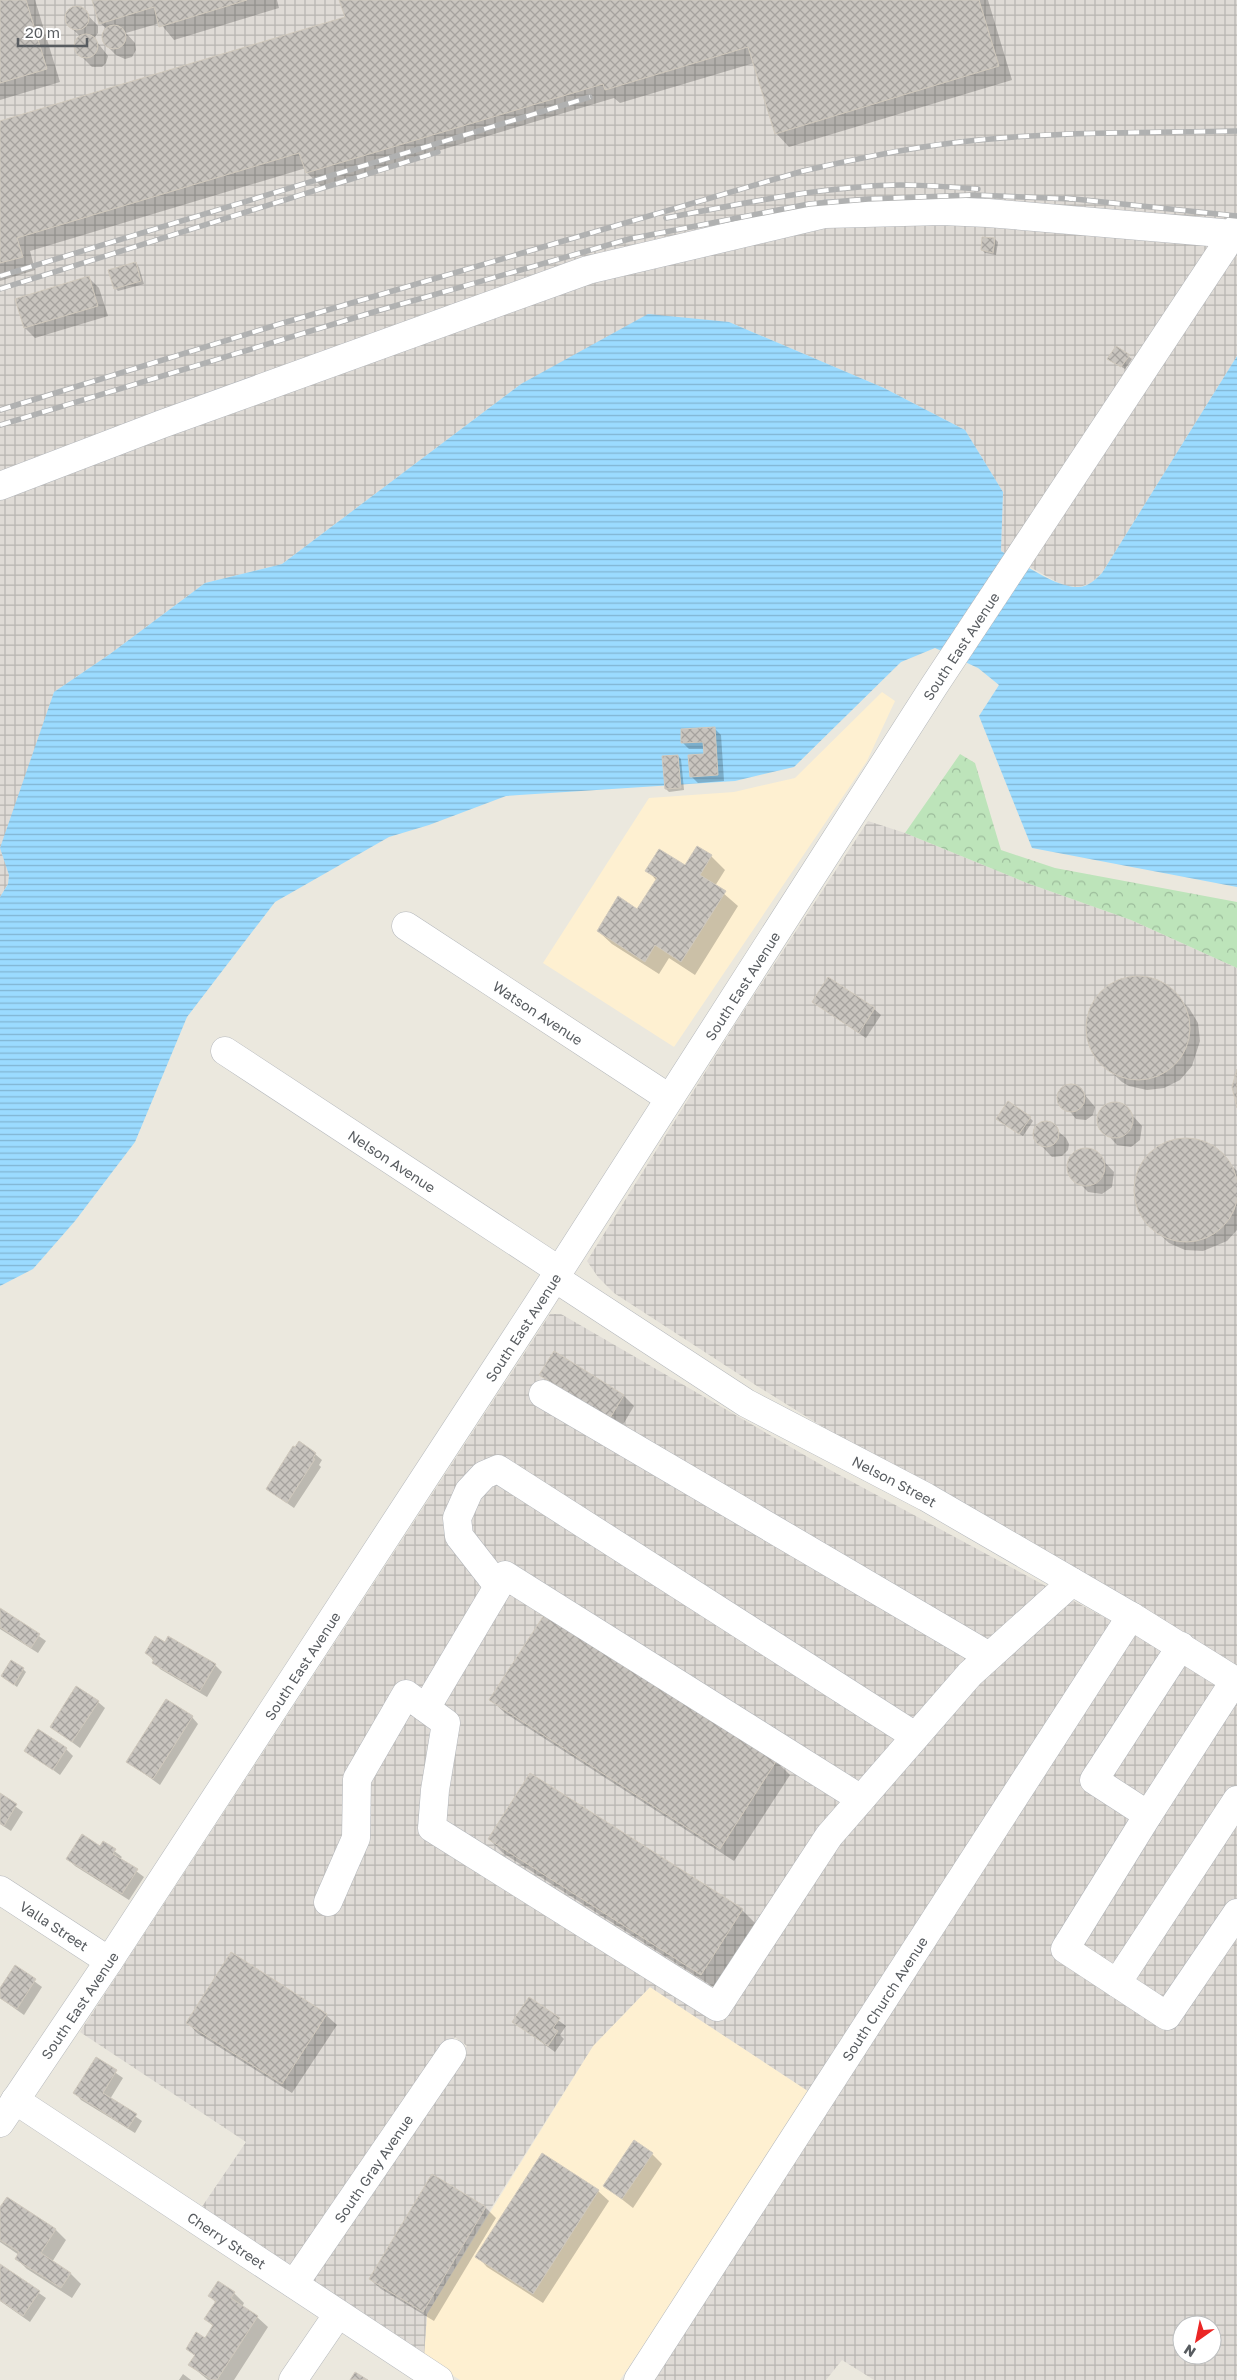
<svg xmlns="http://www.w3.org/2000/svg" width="1237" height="2380" viewBox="0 0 1237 2380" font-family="'Golos Text',sans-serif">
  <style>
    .commercial { fill: #fef0d1 }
    .industrial { fill: url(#industrial-grid); fill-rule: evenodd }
    .forest { fill: url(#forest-crowns) }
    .water { fill: url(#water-rules) }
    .shadow { fill: #0003 }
    .building { fill: url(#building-cross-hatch); stroke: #d0c9bd }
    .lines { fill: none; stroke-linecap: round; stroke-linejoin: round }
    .minor-casing { stroke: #b5b8bc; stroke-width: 29 }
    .minor { stroke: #fff; stroke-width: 28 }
    .rail-casing { stroke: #b0b1b1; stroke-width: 5.5 }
    .rail { stroke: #fff; stroke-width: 4; stroke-dasharray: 11; stroke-linecap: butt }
    .labels { text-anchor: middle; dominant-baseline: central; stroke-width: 4; stroke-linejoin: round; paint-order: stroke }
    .street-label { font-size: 14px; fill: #585c60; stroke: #fff }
  </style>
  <defs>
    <pattern id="industrial-grid" width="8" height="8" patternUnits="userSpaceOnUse" patternTransform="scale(1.25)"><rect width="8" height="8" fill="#dfdbd6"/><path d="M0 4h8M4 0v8" fill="none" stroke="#b8b5b1"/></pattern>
    <pattern id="forest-crowns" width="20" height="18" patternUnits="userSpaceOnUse" patternTransform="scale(1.25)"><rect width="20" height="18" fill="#bde4ba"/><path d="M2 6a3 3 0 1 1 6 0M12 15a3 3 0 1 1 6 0" fill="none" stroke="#9cbc9b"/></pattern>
    <pattern id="water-rules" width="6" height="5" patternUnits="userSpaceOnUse" patternTransform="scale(1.25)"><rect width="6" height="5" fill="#9bdbff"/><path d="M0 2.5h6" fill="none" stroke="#81b5d2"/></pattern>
    <pattern id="building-cross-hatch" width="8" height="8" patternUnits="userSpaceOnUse" patternTransform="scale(1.25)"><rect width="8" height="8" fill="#c8c4be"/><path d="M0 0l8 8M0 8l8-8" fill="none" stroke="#a5a29e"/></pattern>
  </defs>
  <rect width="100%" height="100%" fill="#ebe8de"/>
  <g class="commercial">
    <path d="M882 692 895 701 867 761 674 1047 543 963 649 798 734 792 795 778Z"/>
    <path d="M650 1987 814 2095 620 2380H460L424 2357 427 2314 593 2046Z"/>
  </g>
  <g class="industrial">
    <path d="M0 0H1237V356L1102 573 1091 583 1080 587 1064 586 1001 551 1003 492 965 430 884 388 729 322 521 384 282 564 205 583 110 654 54 692 2 854 8 867 9 875 8 884 0 897Z"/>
    <path d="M868 821 905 833 1027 883 1131 920 1237 968V1666L1128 1599 892 1470 757 1386 614 1293 598 1277 587 1261 741 1015Z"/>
    <path d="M550 1314H561L832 1471 1113 1622 814 2095 650 1987 593 2046 493 2205 427 2314 424 2357 312 2280 313 2273 467 2046 455 2037 301 2258 291 2266 199 2211 246 2142 80 2032Z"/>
    <path d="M1133 1633 1237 1698V2380H874L842 2360 826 2380H644ZM1182 2325H1212V2355H1182Z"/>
  </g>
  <path class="forest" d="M960 754 975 763 1001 850 1055 868 1237 902V968L1131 920 1027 883 905 833Z"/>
  <path class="water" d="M648 314 729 322 884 388 965 430 1003 492 1001 551C1021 562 1056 588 1079 587 1089 586 1095 580 1102 573L1237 356V887L1032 848 979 716 999 685 978 668 935 648 901 662 794 767 735 781 506 796 429 825 389 837 275 902 187 1017 135 1142 75 1221 33 1269 0 1286V897L8 884 9 875 0 848 54 692 110 654 205 583 282 564 521 384Z"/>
  <g class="shadow">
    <path d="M0 0H35L60 82 0 100Z"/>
    <path d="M94 0H277L279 8 174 40 160 23 126 33 135 43 136 50 132 57 125 59 116 55 105 44 103 36 107 29 100 23Z"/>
    <path d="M341 0H988L1012 80 789 147 776 133 754 63 620 103 614 98 321 186 307 173 306 168 30 251 35 270 0 281V122L346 18Z"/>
    <path d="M72 8H81L98 26V33L94 38 108 56 106 63 102 67H92L75 50 76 40 81 37 67 24 66 16Z"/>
    <path d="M995 239 998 242 996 255 985 253 982 250Z"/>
    <path d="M136 264 139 267 144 284 118 291 115 288Z"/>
    <path d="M89 278 99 288 108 316 35 338 25 328 16 300Z"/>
    <path d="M1116 348 1132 359 1125 369 1112 361Z"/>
    <path d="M714 728 721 735 724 781 698 783 691 776 705 756 704 749H689L683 743Z"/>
    <path d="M678 756 681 759 684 790 669 792 666 789Z"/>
    <path d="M698 848 711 856 725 870 715 886 738 906 695 975 669 958 659 974 612 944 598 931 638 910 657 881 647 870 685 867Z"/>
    <path d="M1131 977 1149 978 1165 985 1189 1008 1198 1023 1200 1041 1192 1066 1180 1080 1164 1088 1147 1090 1129 1086 1122 1082 1097 1059 1087 1034 1088 1017 1095 1000 1107 987Z"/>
    <path d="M813 1002 874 1009 881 1015 866 1038Z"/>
    <path d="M1070 1086 1080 1089 1095 1107 1093 1115 1086 1120 1076 1119 1060 1099 1062 1089Z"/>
    <path d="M1110 1104 1124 1106 1142 1126 1140 1140 1131 1147 1117 1145 1099 1125 1100 1114Z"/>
    <path d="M1030 1118 1033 1121 1023 1136 1001 1122Z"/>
    <path d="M1048 1123 1066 1138 1069 1144 1068 1150 1062 1156 1052 1157 1034 1138 1035 1130 1040 1124Z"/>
    <path d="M1179 1139 1196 1140 1213 1147 1237 1171V1230L1227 1241 1203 1251 1185 1250 1169 1243 1145 1221 1135 1196 1136 1179 1143 1163 1155 1149Z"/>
    <path d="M1084 1149 1095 1152 1114 1172 1112 1187 1102 1194 1088 1192 1069 1172 1071 1157Z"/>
    <path d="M554 1353 624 1396 634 1406 621 1428 551 1385 541 1374Z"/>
    <path d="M315 1454 322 1460 319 1465 321 1467 294 1508 267 1489Z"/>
    <path d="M0 1609 46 1641 38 1653 0 1629Z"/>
    <path d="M147 1653 215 1665 222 1672 207 1697 160 1669Z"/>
    <path d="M23 1669 26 1672 17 1687 2 1676Z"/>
    <path d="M491 1700 776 1761 790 1775 734 1861 505 1713Z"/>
    <path d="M98 1702 105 1708 80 1748 51 1727Z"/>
    <path d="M192 1717 198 1724 160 1785 128 1762Z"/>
    <path d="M66 1749 73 1756 60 1775 26 1750Z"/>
    <path d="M0 1795 23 1812 11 1831 0 1824Z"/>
    <path d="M489 1839 742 1910 756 1924 715 1988 503 1853Z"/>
    <path d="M104 1843 122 1857 120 1859 144 1877 129 1900 75 1866 68 1859 101 1848Z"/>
    <path d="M15 1967 42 1987 24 2015 0 1998V1991Z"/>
    <path d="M530 1999 566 2026 560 2035 564 2039 555 2052 514 2022Z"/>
    <path d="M326 2015 337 2025 292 2093 197 2033 187 2022Z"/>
    <path d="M96 2059 123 2078 110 2099 142 2121 135 2133 81 2100 75 2093Z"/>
    <path d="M542 2154 598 2191 609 2201 543 2303 487 2267 477 2256Z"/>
    <path d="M652 2154 662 2164 633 2208 605 2186Z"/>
    <path d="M432 2176 486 2208 496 2218 434 2321 381 2289 370 2279Z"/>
    <path d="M7 2199 56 2230 66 2240 52 2262 71 2274 81 2284 72 2298 27 2269 17 2259 19 2255 0 2242V2210Z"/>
    <path d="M0 2266 46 2298 30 2322 0 2301Z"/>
    <path d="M234 2293 244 2303 242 2307 257 2317 268 2327 234 2380H208L190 2365 195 2356 187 2349 206 2340 214 2327 206 2319 216 2303 210 2296Z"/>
    <path d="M183 2374 191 2380H179Z"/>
  </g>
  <g class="building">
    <path d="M0 0H26L47 69 0 83Z"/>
    <path d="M92 0H247L159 27 154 7 99 24Z"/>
    <path d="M339 0H979L999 66 775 134 748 47 605 90 603 84 306 173 299 153 17 238 23 257 0 263V121L345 17Z"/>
    <circle cx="77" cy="18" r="12"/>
    <circle cx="114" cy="37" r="12"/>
    <circle cx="86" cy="46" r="12"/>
    <path d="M982 237 995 238 993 253 981 250Z"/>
    <path d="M136 262 141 281 114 289 108 270Z"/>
    <path d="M89 276 98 306 24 328 15 299Z"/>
    <path d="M1116 346 1130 355 1121 367 1107 359Z"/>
    <path d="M715 727 718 775 690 777 688 755 704 754 703 742 681 743V729Z"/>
    <path d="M678 755 681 788 665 789 662 756Z"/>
    <path d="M697 846 712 855 700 875 726 891 681 962 655 945 645 962 597 931 618 896 637 909 657 878 645 871 659 849 685 865Z"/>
    <circle cx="1138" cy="1028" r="52"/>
    <path d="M828 977 875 1008 859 1033 812 1002Z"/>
    <path d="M1237 1069V1108L1232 1087Z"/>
    <circle cx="1071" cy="1098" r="14"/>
    <path d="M1008 1101 1031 1117 1019 1134 996 1119Z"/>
    <circle cx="1115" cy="1120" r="18"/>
    <circle cx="1046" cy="1134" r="13"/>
    <circle cx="1186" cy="1190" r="52"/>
    <circle cx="1086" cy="1167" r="19"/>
    <path d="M554 1351 624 1395 610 1418 539 1375Z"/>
    <path d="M299 1441 316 1453 313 1458 315 1459 287 1503 266 1489 293 1446 295 1447Z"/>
    <path d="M0 1608 40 1634 31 1648 0 1627Z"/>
    <path d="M546 1612 777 1760 720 1849 489 1700Z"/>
    <path d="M155 1636 165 1642 168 1636 216 1664 200 1691 152 1663 154 1659 145 1653Z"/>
    <path d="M11 1660 24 1668 14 1685 1 1676Z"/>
    <path d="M76 1686 99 1701 72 1742 50 1727Z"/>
    <path d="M166 1699 193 1716 153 1779 126 1762Z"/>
    <path d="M38 1729 67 1748 53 1770 24 1751Z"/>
    <path d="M530 1773 743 1909 701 1975 488 1839Z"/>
    <path d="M0 1793 17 1804 4 1826 0 1823Z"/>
    <path d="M82 1834 100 1846 103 1841 116 1849 113 1854 138 1869 122 1894 66 1859Z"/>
    <path d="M231 1952 327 2014 282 2084 186 2023Z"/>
    <path d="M15 1965 36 1979 17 2009 0 1998V1988Z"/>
    <path d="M529 1997 560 2018 553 2028 558 2031 548 2046 512 2022Z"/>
    <path d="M96 2057 117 2070 103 2093 137 2114 128 2128 73 2093Z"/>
    <path d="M634 2140 653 2153 622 2199 603 2186Z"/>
    <path d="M542 2153 599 2190 533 2294 475 2257Z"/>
    <path d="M432 2174 486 2207 423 2312 369 2279Z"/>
    <path d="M7 2197 56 2229 41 2253 71 2273 61 2288 15 2259 19 2252 0 2240V2207Z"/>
    <path d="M0 2264 40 2291 23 2316 0 2300Z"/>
    <path d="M218 2281 235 2292 231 2298 258 2316 217 2380H212L188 2365 195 2355 186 2349 196 2332 205 2338 213 2325 204 2319 216 2301 208 2296Z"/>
    <path d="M355 2372 368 2380H350Z"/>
  </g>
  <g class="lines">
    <defs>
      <g id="minor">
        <path d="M0 486 162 424 588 270 825 214 942 211 988 213 1233 234"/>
        <path id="s1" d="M406 926 669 1098"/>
        <path id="s2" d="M225 1051 560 1271"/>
        <path id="s3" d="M555 1278 746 1403 926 1497 1131 1616 1237 1682"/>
        <path d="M543 1394 989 1656"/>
        <path d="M498 1586 459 1536 457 1518 469 1491 484 1475 498 1469 915 1736"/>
        <path d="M1181 1646 1094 1780 1148 1815 1065 1949 1167 2016 1237 1913"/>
        <path d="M426 1708 505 1575 861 1799"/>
        <path d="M1148 1815 1235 1680"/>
        <path id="s4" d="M0 1890 109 1961"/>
        <path d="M328 1902 356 1838 357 1779 406 1694 446 1723 435 1790 432 1828 717 2007 829 1836 970 1674 1072 1582"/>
        <path d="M1117 1983 1237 1800"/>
        <path id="s5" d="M15 2100 439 2380"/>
        <path id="s6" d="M0 2123 109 1961 538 1304 934 686 1237 228"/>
        <path id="s7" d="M294 2284 452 2053"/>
        <path d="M293 2380 338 2314"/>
        <path id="s8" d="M638 2380 1131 1616"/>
      </g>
    </defs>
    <use href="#minor" class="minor-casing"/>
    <use href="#minor" class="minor"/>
    <defs>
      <g id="rail">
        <path d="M1065 198 1237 216"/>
        <path d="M666 218C730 206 794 192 860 187 899 183 939 186 978 189"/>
        <path d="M0 276 590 97"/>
        <path d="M0 289 438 152"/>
        <path d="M0 410 283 323 803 171C855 159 907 148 960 142 1052 131 1145 133 1237 131"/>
        <path d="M0 425 377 311 629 239 809 204 868 199 973 195 1072 199"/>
      </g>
    </defs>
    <use href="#rail" class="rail-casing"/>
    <use href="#rail" class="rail"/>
  </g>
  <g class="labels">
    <g class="street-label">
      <text stroke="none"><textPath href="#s6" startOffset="1762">South East Avenue</textPath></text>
      <text stroke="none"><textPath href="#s6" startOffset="1358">South East Avenue</textPath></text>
      <text stroke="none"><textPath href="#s1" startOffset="158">Watson Avenue</textPath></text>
      <text stroke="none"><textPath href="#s2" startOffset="200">Nelson Avenue</textPath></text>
      <text stroke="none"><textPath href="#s6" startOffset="952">South East Avenue</textPath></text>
      <text stroke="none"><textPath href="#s3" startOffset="396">Nelson Street</textPath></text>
      <text stroke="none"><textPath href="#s6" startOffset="548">South East Avenue</textPath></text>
      <text stroke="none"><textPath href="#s4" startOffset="65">Valla Street</textPath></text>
      <text stroke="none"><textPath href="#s8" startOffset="454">South Church Avenue</textPath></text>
      <text stroke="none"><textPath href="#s6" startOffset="142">South East Avenue</textPath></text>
      <text stroke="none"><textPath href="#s7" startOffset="140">South Gray Avenue</textPath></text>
      <text stroke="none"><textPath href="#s5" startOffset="254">Cherry Street</textPath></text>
    </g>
  </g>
  <g transform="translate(1197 2340) rotate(213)"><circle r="24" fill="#ffffff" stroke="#bcbebf"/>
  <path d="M0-4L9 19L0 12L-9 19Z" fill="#eb2625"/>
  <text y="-8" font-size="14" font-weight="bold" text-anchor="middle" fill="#585c60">N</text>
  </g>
  <path d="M18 38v8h69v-8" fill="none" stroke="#585c60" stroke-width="2.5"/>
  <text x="25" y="38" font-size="15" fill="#585c60" stroke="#ffffff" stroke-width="4" paint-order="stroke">20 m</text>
</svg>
